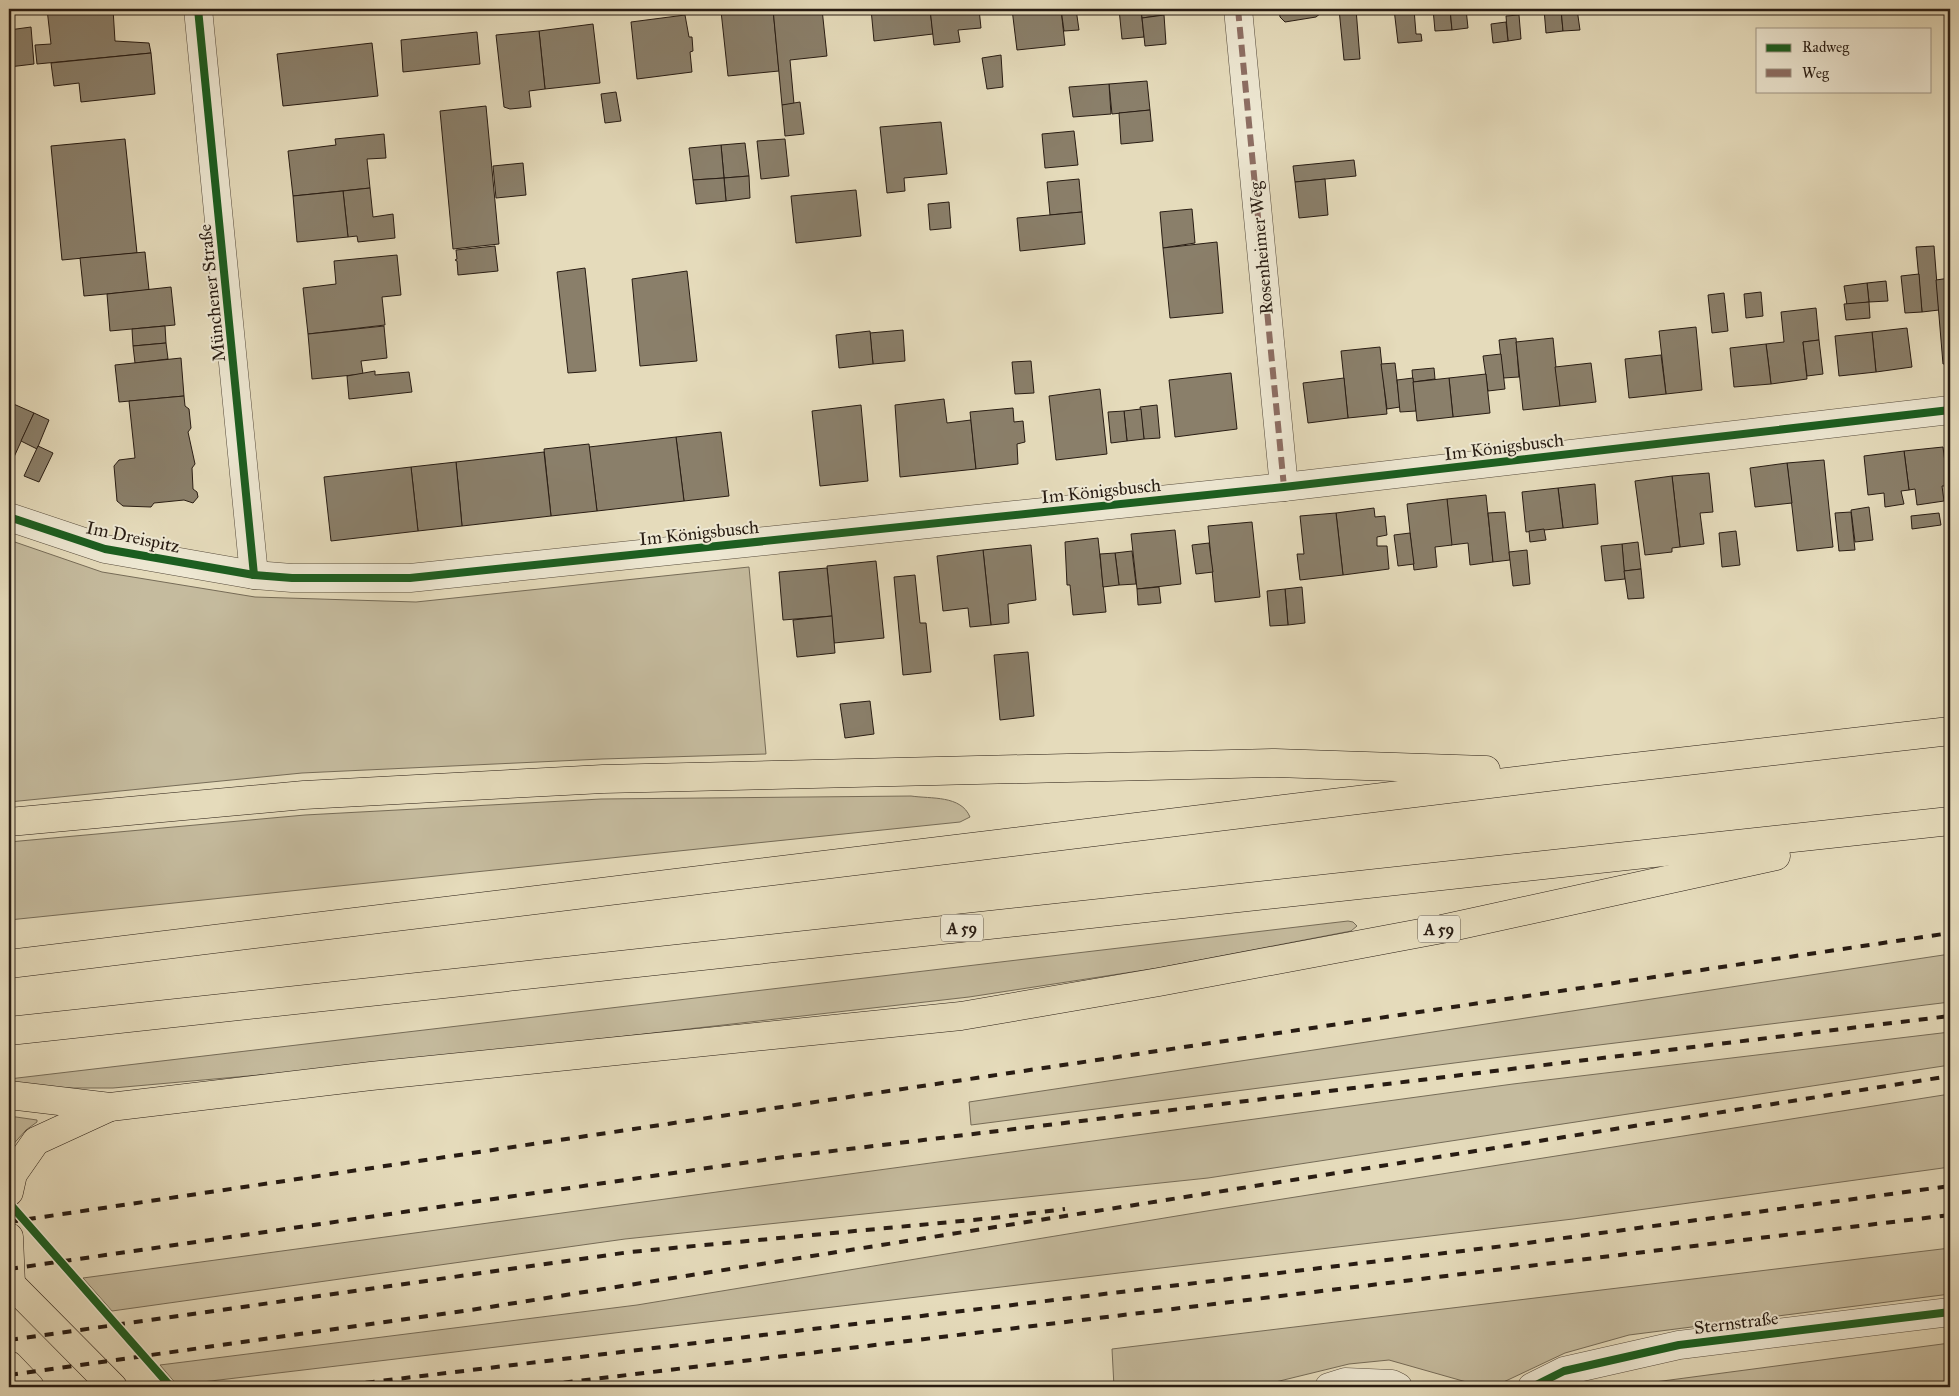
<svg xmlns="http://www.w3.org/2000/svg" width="1959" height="1396" viewBox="0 0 1959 1396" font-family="'IM FELL Great Primer',serif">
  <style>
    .green { fill: #c5bb9e; stroke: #766c58 }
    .building { fill: #8a7f6a; stroke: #281c13 }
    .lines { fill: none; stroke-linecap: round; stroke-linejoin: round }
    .minor-casing { stroke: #574c3d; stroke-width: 29 }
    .major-casing { stroke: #281c13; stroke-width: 29 }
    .highway-casing { stroke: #281c13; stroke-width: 29 }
    .minor { stroke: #eee8d3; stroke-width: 28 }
    .major { stroke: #e5dbbb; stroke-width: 28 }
    .highway { stroke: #e5dbbb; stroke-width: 28 }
    .rail { stroke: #281c13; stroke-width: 4; stroke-dasharray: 9 9; stroke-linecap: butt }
    .quiet { stroke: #8d6e63; stroke-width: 6; stroke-dasharray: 12 6; stroke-linecap: butt }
    .cycleway-casing { stroke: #eee8d3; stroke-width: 11 }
    .cycleway { stroke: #1b5e20; stroke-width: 8 }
    .labels { text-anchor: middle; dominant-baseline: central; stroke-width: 4; stroke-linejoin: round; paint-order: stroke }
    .shield { fill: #eee8d3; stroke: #63594d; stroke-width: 1 }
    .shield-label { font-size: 16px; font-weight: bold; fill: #281c13 }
    .street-label { font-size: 18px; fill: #281c13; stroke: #eee8d3 }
  </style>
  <rect width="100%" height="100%" fill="#e5dbbb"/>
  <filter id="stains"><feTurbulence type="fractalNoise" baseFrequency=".004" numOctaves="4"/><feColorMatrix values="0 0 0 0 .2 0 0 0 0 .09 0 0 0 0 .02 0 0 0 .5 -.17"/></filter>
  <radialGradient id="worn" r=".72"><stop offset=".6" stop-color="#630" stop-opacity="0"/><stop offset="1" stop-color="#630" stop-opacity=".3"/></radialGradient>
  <g class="green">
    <path d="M9 540 102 572 255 597 416 602 749 567 766 754 602 759 302 773 9 802Z"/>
    <path d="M911 796C931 799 961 795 970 817L960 822 9 920V842L305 815 601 799Z"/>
    <path d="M1348 921 1353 922 1357 926 1351 931 1158 968 969 997 372 1065 113 1088H51L9 1082V1079Z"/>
    <path d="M1950 954V1002L1501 1057 971 1125 969 1102Z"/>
    <path d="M1950 1032V1065L1208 1178 625 1239 112 1311 83 1278 1513 1084Z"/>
    <path d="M1950 1094V1167L1573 1219 177 1385 160 1365 637 1305 1213 1210Z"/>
    <path d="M9 1116 37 1120V1122L26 1130 9 1149Z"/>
    <path d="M1950 1248V1294L1629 1335 1565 1353 1493 1387H1484L1389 1360 1349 1364 1255 1387H1114L1112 1349Z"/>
    <path d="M1950 1343V1387H1617Z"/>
  </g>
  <g class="building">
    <path d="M47 9H113L115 41 149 43 151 53 37 64 35 45 51 44Z"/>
    <path d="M744 9H773L779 71 728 76 721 11Z"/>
    <path d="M773 9H822L827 56 790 60 794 104 782 105Z"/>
    <path d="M871 9H930L933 34 874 41Z"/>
    <path d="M930 9H979L981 28 958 30 960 42 934 45Z"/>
    <path d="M1012 9H1061L1065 45 1017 50Z"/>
    <path d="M1061 9H1076L1079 30 1064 31Z"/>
    <path d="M1119 9H1141L1144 37 1122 39Z"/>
    <path d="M1141 9H1163L1164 15 1142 18Z"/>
    <path d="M1279 9H1320L1321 13 1316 17 1285 22 1280 17Z"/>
    <path d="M1339 9H1356L1360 59 1344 60Z"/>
    <path d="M1394 9H1414L1416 34H1421L1422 41 1398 43Z"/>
    <path d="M1433 9H1450L1452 30 1435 31Z"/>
    <path d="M1450 9H1466L1468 28 1452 30Z"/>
    <path d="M1544 9H1561L1563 31 1546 33Z"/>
    <path d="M1561 9H1577L1580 30 1563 31Z"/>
    <path d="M685 15 689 37H692L693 51 690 52 692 72 637 79 631 22Z"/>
    <path d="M1164 15 1166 44 1145 46 1142 18Z"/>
    <path d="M1519 15 1521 39 1508 41 1506 16Z"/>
    <path d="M1506 22 1508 41 1493 43 1491 24Z"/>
    <path d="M593 24 600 83 545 89 539 31Z"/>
    <path d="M31 27 34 64 9 67V30Z"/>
    <path d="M539 31 545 89 529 91 531 107 510 109 504 107 496 35Z"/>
    <path d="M477 32 480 64 403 72 401 40Z"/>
    <path d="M372 43 378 96 283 106 277 54Z"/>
    <path d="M151 53 155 94 81 102 79 83 54 86 51 63Z"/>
    <path d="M1001 55 1003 87 987 89 982 58Z"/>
    <path d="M1147 81 1150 110 1112 114 1109 84Z"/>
    <path d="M1109 84 1111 114 1073 117 1069 87Z"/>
    <path d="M616 92 621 121 605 123 601 94Z"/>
    <path d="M800 102 804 134 785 136 782 105Z"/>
    <path d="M486 106 499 244 453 249 440 111Z"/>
    <path d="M1150 110 1153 141 1121 144 1119 113Z"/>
    <path d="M941 122 947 174 904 178 905 191 887 193 880 127Z"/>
    <path d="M1074 131 1078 165 1045 168 1042 134Z"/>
    <path d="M384 134 386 158 367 159 370 188 293 196 288 151 336 145 335 139Z"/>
    <path d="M125 139 137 253 62 260 51 146Z"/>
    <path d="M785 139 789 176 761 179 757 141Z"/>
    <path d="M745 143 749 176 724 178 721 145Z"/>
    <path d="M721 145 724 178 693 180 689 148Z"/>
    <path d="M1354 160 1356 176 1295 182 1293 166Z"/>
    <path d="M523 163 526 195 496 198 493 166Z"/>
    <path d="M749 176 750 198 726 201 724 178Z"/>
    <path d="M724 178 726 201 696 204 693 180Z"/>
    <path d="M1079 179 1082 212 1050 215 1047 182Z"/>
    <path d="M1325 179 1328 215 1299 218 1295 182Z"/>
    <path d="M370 188 373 217 393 214 395 238 358 242 357 236 348 237 343 191Z"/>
    <path d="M856 190 861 236 796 243 791 196Z"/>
    <path d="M343 191 348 237 297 242 293 196Z"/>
    <path d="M949 202 951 228 930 230 928 204Z"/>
    <path d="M1192 209 1195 243 1163 248 1160 212Z"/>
    <path d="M1082 212 1085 244 1020 251 1017 218Z"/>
    <path d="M1217 242 1223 313 1170 318 1163 248Z"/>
    <path d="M495 246 498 271 458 275 457 261 455 260 457 259 456 250Z"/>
    <path d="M1934 246 1939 310 1922 312 1916 247Z"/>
    <path d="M145 252 149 290 84 296 80 258Z"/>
    <path d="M397 255 401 295 382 297 385 325 308 334 303 288 336 284 334 261Z"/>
    <path d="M585 268 596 371 568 373 557 272Z"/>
    <path d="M687 271 697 361 640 366 632 279Z"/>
    <path d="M1919 274 1922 312 1905 313 1901 276Z"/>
    <path d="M1950 278V363L1943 364 1936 280Z"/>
    <path d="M1886 281 1888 301 1869 302 1867 283Z"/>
    <path d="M1867 283 1869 302 1847 305 1844 286Z"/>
    <path d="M171 287 175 325 110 331 107 294Z"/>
    <path d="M1761 292 1763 316 1746 318 1744 294Z"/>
    <path d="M1724 293 1728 331 1712 333 1708 295Z"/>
    <path d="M1869 302 1870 318 1846 320 1844 304Z"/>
    <path d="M1816 308 1819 340 1803 342 1807 379 1771 384 1766 344 1784 342 1781 312Z"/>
    <path d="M165 326 166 343 133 346 132 329Z"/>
    <path d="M384 326 387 358 361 361 363 374 312 379 308 334Z"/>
    <path d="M1696 327 1702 390 1666 394 1659 331Z"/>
    <path d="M1907 328 1912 367 1876 372 1872 332Z"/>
    <path d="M903 330 905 361 873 364 870 333Z"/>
    <path d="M870 331 873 364 839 368 836 335Z"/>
    <path d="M1872 332 1876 372 1839 376 1835 336Z"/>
    <path d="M1516 338 1519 377 1503 378 1499 340Z"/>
    <path d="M1553 338 1560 406 1523 410 1516 342Z"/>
    <path d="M1819 340 1823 374 1807 376 1803 342Z"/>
    <path d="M166 343 168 359 135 363 133 346Z"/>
    <path d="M1766 344 1771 384 1734 387 1730 348Z"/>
    <path d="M1380 347 1387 414 1348 418 1341 351Z"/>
    <path d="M1501 354 1505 389 1488 391 1483 356Z"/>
    <path d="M1661 355 1666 394 1629 398 1625 359Z"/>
    <path d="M181 358 184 396 119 402 115 365Z"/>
    <path d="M1031 361 1034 393 1015 394 1012 362Z"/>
    <path d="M1395 363 1400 407 1387 409 1381 364Z"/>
    <path d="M1591 363 1596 402 1560 406 1555 367Z"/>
    <path d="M1434 368 1435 379 1413 382 1412 370Z"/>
    <path d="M375 371V375L409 372 412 392 349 399 347 376Z"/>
    <path d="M1231 373 1237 429 1175 437 1169 380Z"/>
    <path d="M1486 374 1490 413 1453 417 1449 378Z"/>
    <path d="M1344 378 1348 418 1308 423 1303 383Z"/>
    <path d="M1413 378 1416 411 1400 412 1397 380Z"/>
    <path d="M1449 378 1453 417 1417 421 1413 382Z"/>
    <path d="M1100 389 1107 454 1056 460 1049 396Z"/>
    <path d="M184 396 185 406 189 409 191 428 188 432 195 464 192 468 193 489 197 492 198 497 193 503 184 500 154 503 151 507 123 506 117 501 114 466 119 460 135 458 129 401Z"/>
    <path d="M944 399 947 423 971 420 976 469 900 477 895 405Z"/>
    <path d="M9 402 34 413 9 468Z"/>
    <path d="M861 405 868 481 820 486 812 411Z"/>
    <path d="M1157 405 1160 438 1144 439 1140 407Z"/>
    <path d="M1013 408 1014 422 1023 421 1025 442 1017 444 1018 464 976 469 970 412Z"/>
    <path d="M1141 409 1144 439 1127 441 1124 411Z"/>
    <path d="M1124 411 1127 441 1111 443 1108 412Z"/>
    <path d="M34 413 49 420 37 449 21 441Z"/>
    <path d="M721 432 729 496 684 501 676 437Z"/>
    <path d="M676 437 684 501 597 511 589 447Z"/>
    <path d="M589 444 597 511 551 516 544 449Z"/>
    <path d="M38 446 53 453 39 482 24 476Z"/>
    <path d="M1943 447 1948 486H1942L1944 501 1917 505 1915 489 1909 490 1904 451Z"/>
    <path d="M1904 451 1909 490 1901 491 1904 504 1885 507 1884 493 1868 495 1864 456Z"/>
    <path d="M544 452 551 516 462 526 456 462Z"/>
    <path d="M1824 460 1833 547 1797 551 1787 463Z"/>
    <path d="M456 462 462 526 418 531 411 467Z"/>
    <path d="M1787 463 1792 503 1755 507 1750 468Z"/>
    <path d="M411 467 418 531 331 541 324 477Z"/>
    <path d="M1709 473 1713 512 1700 513 1704 544 1680 547 1672 476Z"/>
    <path d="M1672 476 1680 547 1672 548V552L1645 555 1635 481Z"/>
    <path d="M1947 476H1950V507L1948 486Z"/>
    <path d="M1595 484 1598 524 1563 528 1558 488Z"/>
    <path d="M1558 488 1563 528 1526 532 1522 492Z"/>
    <path d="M1486 495 1493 562 1470 565 1468 543 1451 545 1447 499Z"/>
    <path d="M1447 499 1452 545 1435 547 1437 567 1414 570 1407 504Z"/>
    <path d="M1869 507 1873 540 1855 542 1851 510Z"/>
    <path d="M1374 508 1375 517 1385 516 1387 535 1377 537V546H1387L1389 569 1343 575 1336 513Z"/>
    <path d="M1505 512 1510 560 1493 562 1488 513Z"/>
    <path d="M1851 512 1855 550 1839 551 1835 513Z"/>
    <path d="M1336 513 1343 575 1300 580 1297 554H1304L1300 516Z"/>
    <path d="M1939 513 1941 525 1912 529 1911 516Z"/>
    <path d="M1252 522 1260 597 1215 602 1208 526Z"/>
    <path d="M1544 529 1546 540 1530 542 1529 531Z"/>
    <path d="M1175 530 1181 584 1137 589 1131 534Z"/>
    <path d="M1736 531 1740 565 1722 567 1719 533Z"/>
    <path d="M1410 533 1414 564 1398 566 1394 535Z"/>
    <path d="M1098 538 1106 612 1073 615 1070 585H1067L1065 542Z"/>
    <path d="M1638 542 1641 569 1624 571 1622 544Z"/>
    <path d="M1209 543 1213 572 1196 574 1192 545Z"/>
    <path d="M1622 544 1625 579 1605 581 1601 546Z"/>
    <path d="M1031 545 1036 600 1008 604 1009 623 991 625 983 550Z"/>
    <path d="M983 550 991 625 970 627 968 608 943 611 937 556Z"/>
    <path d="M1527 550 1530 584 1513 586 1509 552Z"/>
    <path d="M1132 551 1136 584 1119 585 1115 553Z"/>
    <path d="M1115 553 1119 585 1103 587 1100 554Z"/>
    <path d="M876 561 884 638 834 643 827 566Z"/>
    <path d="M827 568 832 616 783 620 779 572Z"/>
    <path d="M1641 569 1644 598 1628 599 1624 571Z"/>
    <path d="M915 575 920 623H926L931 672 903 675 894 577Z"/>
    <path d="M1159 587 1161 603 1138 605 1137 589Z"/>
    <path d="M1302 587 1305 623 1288 625 1285 589Z"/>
    <path d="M1285 589 1288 625 1270 626 1267 591Z"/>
    <path d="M832 616 835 653 797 657 793 620Z"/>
    <path d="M1028 652 1034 716 1000 720 994 655Z"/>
    <path d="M870 701 874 734 845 738 840 704Z"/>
  </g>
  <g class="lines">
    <defs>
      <g id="minor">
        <path d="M198 9 254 575"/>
        <path d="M1238 9 1284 487"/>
        <path d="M9 517 105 549 254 575 292 578H410L1284 487 1950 410"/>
        <path d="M1329 1387 1345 1382 1392 1384 1398 1387"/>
        <path d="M1532 1387 1564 1371 1679 1345 1950 1312"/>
      </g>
      <g id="major">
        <path d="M9 1282 113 1387"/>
        <path d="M9 1365 30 1387"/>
      </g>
      <g id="highway">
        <path d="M9 822 304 795 603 779 1275 763 1486 770"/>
        <path d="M9 964 1572 774 1950 731"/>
        <path d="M9 1031 1950 821"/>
        <path d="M9 1095 110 1107 371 1076 961 1016 1159 982 1442 929 1776 856"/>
        <path d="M9 1192 13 1174 36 1141 110 1107"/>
        <path d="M9 1237 11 1284"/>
      </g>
    </defs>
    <use href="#minor" class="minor-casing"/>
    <use href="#major" class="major-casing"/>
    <use href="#highway" class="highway-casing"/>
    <use href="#minor" class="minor"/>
    <use href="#major" class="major"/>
    <use href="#highway" class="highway"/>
    <g class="rail">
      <path d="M9 1222 1950 933"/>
      <path d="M9 1269 791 1156 1950 1016"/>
      <path d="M9 1340 630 1252 994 1218 1065 1209"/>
      <path d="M9 1375 477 1309 1950 1076"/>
      <path d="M330 1387 1512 1245 1950 1186"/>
      <path d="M528 1387 1950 1215"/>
    </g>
    <path class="quiet" d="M1238 9 1284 487"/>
    <defs>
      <g id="cycleway">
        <path d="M198 9 254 575"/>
        <path d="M9 517 105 549 254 575 292 578H410L1284 487 1950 410"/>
        <path d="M9 1203 171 1387"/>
        <path d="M1532 1387 1564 1371 1679 1345 1950 1312"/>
      </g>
    </defs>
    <use href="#cycleway" class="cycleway-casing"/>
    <use href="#cycleway" class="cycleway"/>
  </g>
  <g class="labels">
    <g class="shield">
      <rect x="941" y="914.5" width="42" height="27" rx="4"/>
      <rect x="1418" y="915.5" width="42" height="27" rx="4"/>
    </g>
    <g class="shield-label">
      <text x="962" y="928">A 59</text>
      <text x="1439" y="929">A 59</text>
    </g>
    <g class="street-label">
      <text transform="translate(1261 248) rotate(-95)">Rosenheimer Weg</text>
      <text transform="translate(212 293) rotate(-96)">Münchener Straße</text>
      <text transform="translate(1504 447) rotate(-7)">Im Königsbusch</text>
      <text transform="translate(1101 491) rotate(-6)">Im Königsbusch</text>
      <text transform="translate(699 533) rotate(-6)">Im Königsbusch</text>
      <text transform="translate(133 537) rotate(12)">Im Dreispitz</text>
      <text transform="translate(1736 1323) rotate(-7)">Sternstraße</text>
    </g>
  </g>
  <rect width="1959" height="1396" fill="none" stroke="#e5dbbb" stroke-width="30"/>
  <rect x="10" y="10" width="1939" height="1376" fill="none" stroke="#281c13" stroke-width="2.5"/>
  <rect x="15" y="15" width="1929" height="1366" fill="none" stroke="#281c13"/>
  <rect x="1756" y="28" width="175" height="65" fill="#eee8d3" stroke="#9f9686"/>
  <rect x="1766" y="44" width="25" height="8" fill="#1b5e20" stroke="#9f9686"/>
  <text x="1802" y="52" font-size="15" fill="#281c13">Radweg</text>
  <rect x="1766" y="69" width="25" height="8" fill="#8d6e63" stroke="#9f9686"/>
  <text x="1802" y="78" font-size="15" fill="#281c13">Weg</text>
  <rect width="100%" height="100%" filter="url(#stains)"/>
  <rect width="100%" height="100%" fill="url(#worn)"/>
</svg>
